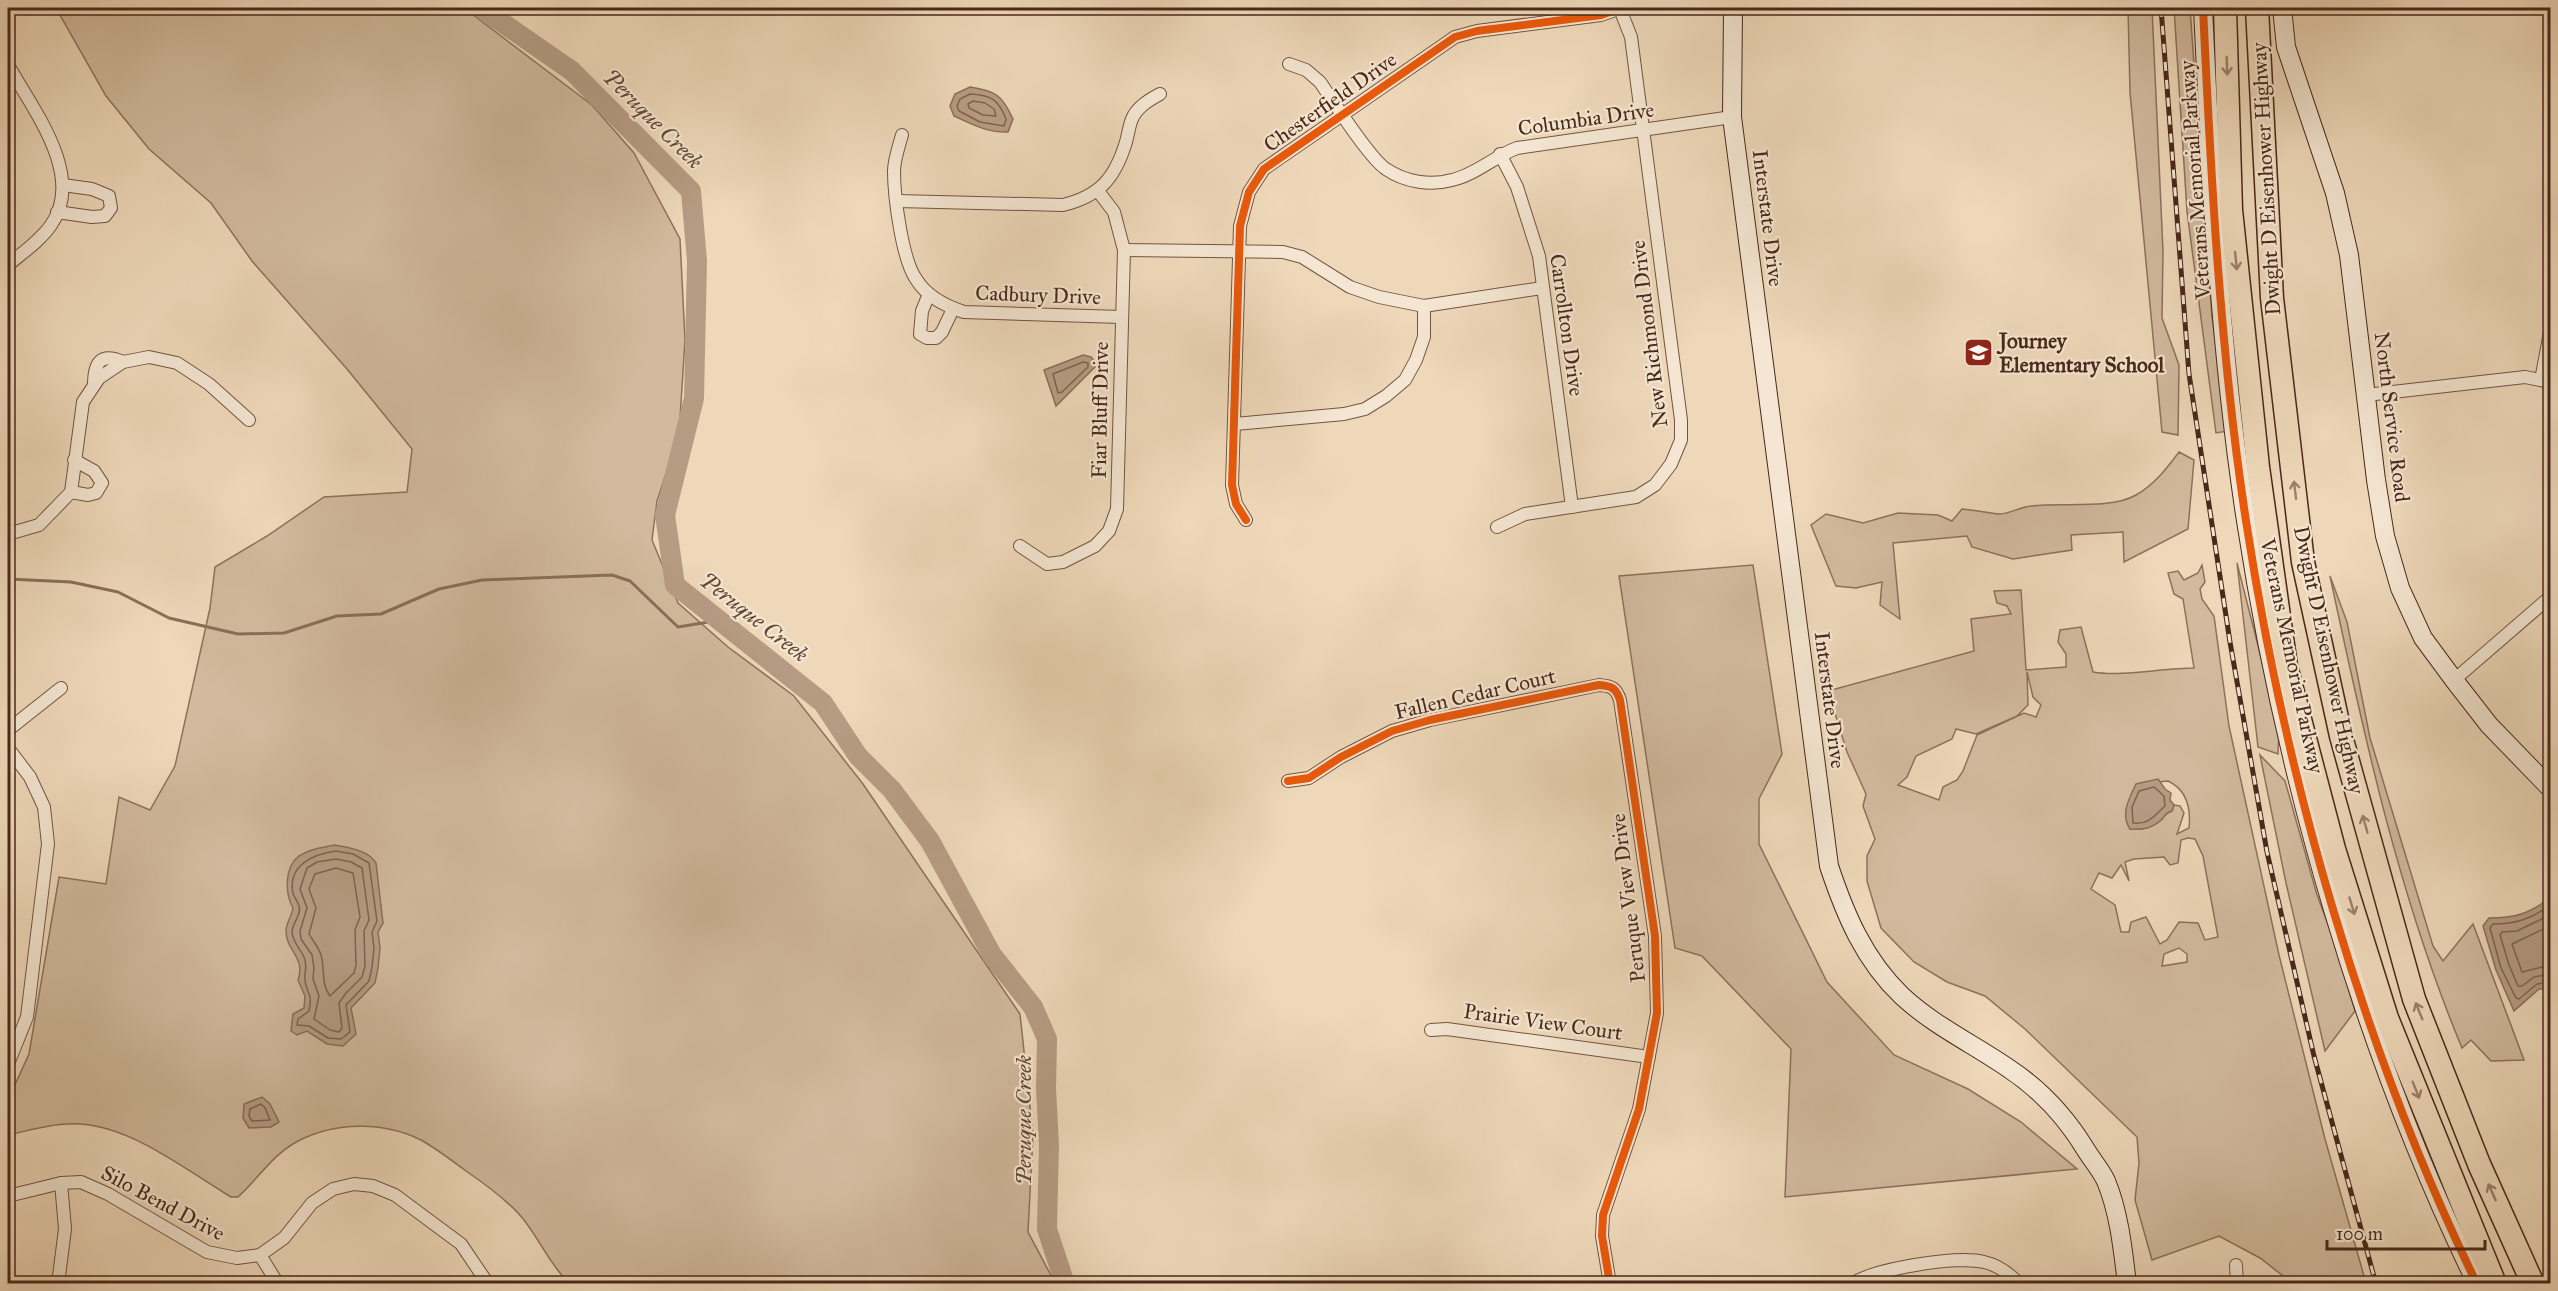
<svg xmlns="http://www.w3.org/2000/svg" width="2558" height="1291" viewBox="0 0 2558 1291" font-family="'IM FELL Great Primer',serif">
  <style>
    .green { fill: #d2ba9e; stroke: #8e715c; stroke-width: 1.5; fill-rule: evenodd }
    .water { fill: #b69c83; stroke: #8b6e59; stroke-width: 1.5 }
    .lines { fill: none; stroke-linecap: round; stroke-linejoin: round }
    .shore { stroke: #80624e; stroke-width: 1.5 }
    .stream { stroke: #8b6e59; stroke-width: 3 }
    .river { stroke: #b69c83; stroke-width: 20 }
    .street-casing { stroke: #735442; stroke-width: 14 }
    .secondary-casing { stroke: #4a281a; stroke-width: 20 }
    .highway-casing { stroke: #4a281a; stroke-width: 25 }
    .street { stroke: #f4e6d2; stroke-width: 12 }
    .secondary { stroke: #f4e6d2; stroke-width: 18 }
    .highway { stroke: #eed8b9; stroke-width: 22 }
    .rail-casing { stroke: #4a281a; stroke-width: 5 }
    .rail { stroke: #f4e6d2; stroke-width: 3; stroke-dasharray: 9; stroke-linecap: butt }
    .cycleway-casing { stroke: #f4e6d2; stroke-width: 11 }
    .cycleway { stroke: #e8590c; stroke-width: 8 }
    .oneway { stroke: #9c806a }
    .labels { text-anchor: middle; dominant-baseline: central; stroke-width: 4.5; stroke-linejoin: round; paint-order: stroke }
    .street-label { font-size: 21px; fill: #4a281a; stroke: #f4e6d2 }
    .poi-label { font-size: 21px; font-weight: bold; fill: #4a281a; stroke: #f4e6d2; text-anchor: start }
    .water-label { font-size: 22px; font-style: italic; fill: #654534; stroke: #f4e6d2 }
  </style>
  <rect width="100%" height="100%" fill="#eed8b9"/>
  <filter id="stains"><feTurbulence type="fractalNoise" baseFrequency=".00333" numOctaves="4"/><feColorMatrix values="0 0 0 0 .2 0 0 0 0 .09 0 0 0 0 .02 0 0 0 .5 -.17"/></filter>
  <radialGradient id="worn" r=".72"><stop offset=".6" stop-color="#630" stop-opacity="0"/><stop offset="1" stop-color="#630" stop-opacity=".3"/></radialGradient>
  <g class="green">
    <path d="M56 8H464L592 105 634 153 680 239 685 340 679 434 657 501 652 540 678 603 728 647 794 696 863 784 1020 1014 1033 1135 1028 1232 1055 1283H569C548 1263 538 1235 519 1214 503 1197 485 1184 466 1171 451 1160 437 1149 421 1140 383 1121 335 1122 298 1141 272 1155 259 1178 238 1197H231C184 1169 123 1119 66 1124 46 1125 27 1131 8 1135V1100L29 1054 59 877 106 884 119 797 150 810 175 766 210 608 215 567 267 536 324 497 407 492 412 449 347 369 252 261 211 203 149 149 106 96Z"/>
    <path d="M2128 8H2152L2163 251 2162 318 2179 365 2178 435 2162 432 2130 92Z"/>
    <path d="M2174 8H2190L2212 317 2228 431 2216 433 2187 211Z"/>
    <path d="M2179 452 2194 460 2188 529 2124 562 2123 532 2071 535 2072 550 2013 559 1972 547 1967 536 1893 543 1900 619 1880 605 1882 582 1856 588 1836 586 1811 525 1826 514 1863 523 1898 513 1938 515 1952 521 1962 509C1975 510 1988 513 1999 514 2009 514 2020 507 2031 506 2061 502 2110 510 2136 495 2154 485 2167 468 2179 452Z"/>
    <path d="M2237 563 2279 728 2278 754 2258 747Z"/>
    <path d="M1753 565 1782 754 1759 799V844L1827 982 1894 1055 1968 1089 2021 1122 2077 1169 1785 1197 1791 1049 1702 956 1675 948 1619 576Z"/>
    <path d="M2202 565 2205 582 2200 589 2202 599 2214 616 2229 726 2279 955 2325 1139 2366 1283H2288L2287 1279 2260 1258 2219 1236 2152 1260 2135 1200 2139 1163 2137 1137 2025 1029 1985 996 1947 982 1914 962 1881 928 1867 881V856L1875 839 1863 806 1866 794 1847 752 1828 691 1974 651 1971 619 2011 614 2007 606 1997 603 1994 591 2021 590 2026 670 2066 667V654L2058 642 2060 630 2081 627 2093 672C2121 677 2163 668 2194 668L2183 599 2174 594 2168 573 2178 571 2184 580 2198 573ZM2027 672 2033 697 2041 705 2036 717 2024 713 1977 735 1963 771 1957 780 1943 787 1939 800 1898 785 1907 777 1916 756 1952 739 1956 729 1976 734 2017 716 2028 705ZM2168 781C2187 790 2191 809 2189 828L2177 834 2184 813 2180 806 2174 805 2172 811C2164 813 2166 816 2160 821 2152 828 2140 830 2130 829L2148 783ZM2188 838 2195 839 2203 856 2218 937 2205 940 2198 923 2179 922 2167 940 2160 944 2146 917 2131 922 2129 932H2121L2115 905 2091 889 2099 873 2112 878 2121 865 2129 881 2125 862 2134 859 2164 857 2170 865 2178 863 2181 840ZM2179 948 2187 954V962L2162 966 2164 954Z"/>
    <path d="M2330 576 2347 622 2370 738 2433 946 2443 961 2473 924 2524 1060 2491 1061 2471 1040 2462 1048C2399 897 2364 736 2330 576Z"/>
    <path d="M2260 755 2285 781 2317 895 2334 940 2355 1011 2325 1051 2286 883Z"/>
  </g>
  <g class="water">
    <path d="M970 87C996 91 1002 95 1013 119L1008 132C988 133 971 124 954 116L950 106 955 94Z"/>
    <path d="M1083 355 1091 357 1097 365 1056 406 1044 370Z"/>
    <path d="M2158 779 2165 789 2171 793 2170 800 2174 805 2172 811C2164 813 2166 816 2160 821 2152 828 2140 830 2130 829 2120 814 2129 799 2136 784Z"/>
    <path d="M335 845C350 848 368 850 376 863L383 923 378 932 380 948 378 968 375 983 351 1008 356 1034 343 1046 327 1044 307 1031 297 1035 291 1031 293 1014 304 1008 305 996 298 980C306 957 286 951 286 931 286 923 292 916 293 908 285 894 284 867 299 856 310 849 323 847 335 845Z"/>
    <path d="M2550 898V988L2539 989 2514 1011 2496 970 2483 926 2489 918C2515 918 2529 914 2550 898Z"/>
    <path d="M262 1097 270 1104 279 1122 271 1127 249 1128 243 1118 244 1104Z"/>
  </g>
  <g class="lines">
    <g class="shore">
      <path d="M970 94C991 95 998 99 1006 119L1004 126 980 122 959 111 957 106 960 99Z"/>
      <path d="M973 101 985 103 994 109 996 116 983 115 969 108 968 104Z"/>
      <path d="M1083 362 1088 363V367L1062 392 1058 393 1053 374Z"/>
      <path d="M2154 787 2164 796 2165 806C2155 815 2149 825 2133 823L2132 807 2139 791Z"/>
      <path d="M336 851 353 854 369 863 377 921 372 932 374 948 372 967 369 981 346 1005 350 1032 341 1039 328 1038 309 1026 297 1025 298 1019 309 1011C313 991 306 994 305 980 304 972 308 966 304 957 300 948 293 943 292 932 292 923 302 915 299 906 298 901 294 898 293 893 287 865 314 854 336 851Z"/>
      <path d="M336 859 351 862 362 868 369 920 364 931 365 966 362 977 346 993 339 1003 342 1028 339 1032 330 1030 314 1019 319 996 313 979 314 968 312 955 301 939 300 931 307 908 300 889 307 868 317 862Z"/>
      <path d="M336 868 353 873 360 917 355 930 356 965 354 973 330 996C321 985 325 969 321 955 319 948 313 941 309 934L316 908 309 889 315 874Z"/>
      <path d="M2550 905C2532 919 2515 924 2493 924L2490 928 2501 968 2516 998 2519 999 2537 984 2550 982"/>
      <path d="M2550 915 2517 931 2502 932 2500 935 2509 965 2518 986H2522L2534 977 2550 974"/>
      <path d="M2550 926 2512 944 2522 972 2550 965"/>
      <path d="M261 1104 265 1108 270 1120 252 1121 249 1116 250 1109Z"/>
    </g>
    <path class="stream" d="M8 579 71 582 118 592 169 618 238 634 284 633 337 616 381 614 439 589 482 580 612 575 630 581 678 627 721 620"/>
    <path class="river" d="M481 8 572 71 691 191 697 261 694 398 665 515 675 585 823 703 858 756 892 790 930 841 992 955 1033 1007 1047 1039 1046 1089 1049 1145 1047 1229 1065 1284"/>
    <defs>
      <g id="street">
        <path d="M1289 64 1306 70 1320 82C1333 101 1370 159 1386 169 1405 182 1430 186 1452 180 1475 175 1495 156 1517 148L1732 117"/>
        <path d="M8 65C32 108 86 176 51 225 40 241 22 253 8 265"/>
        <path d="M902 135C899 146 894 160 894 171 894 196 902 259 916 279 927 297 945 306 964 312L1121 317"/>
        <path d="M1500 154 1517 187 1539 256 1572 507"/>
        <path d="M897 201 1063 205C1100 196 1115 178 1126 142 1128 135 1129 126 1132 119 1137 107 1149 100 1160 94"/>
        <path d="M57 212 92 217 105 216 111 208 109 196 92 189 63 185"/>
        <path d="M1124 250 1283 252 1302 257 1350 287 1379 297 1424 306 1542 288"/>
        <path d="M929 294 922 311 920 334 927 338H936L942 332 953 309"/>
        <path d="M2541 380 2550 332"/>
        <path d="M94 385C94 363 100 352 123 362"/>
        <path d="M2366 395 2525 377 2550 382"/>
        <path d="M1235 424 1344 414 1365 409 1386 396 1405 380 1416 360 1424 337V306"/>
        <path d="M71 492 88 495 96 493 102 483 94 471 74 460"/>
        <path d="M1246 520 1236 504 1232 485 1240 226 1249 192 1264 169 1455 37 1477 31 1601 15 1621 8"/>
        <path d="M1497 527 1525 514 1636 497 1655 485 1671 464 1681 440V420L1631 37 1620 9"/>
        <path d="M8 534 39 525 71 492 83 402 99 378 123 362 149 357 177 363 209 384 249 420"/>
        <path d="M1020 546 1047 564 1063 562 1095 546 1109 531 1117 509 1124 250 1114 212 1098 191"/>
        <path d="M2454 680 2550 597"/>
        <path d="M8 730 61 688"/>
        <path d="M8 748 30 777 44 807 48 844 27 1017 8 1064"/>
        <path d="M1288 781 1309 778 1341 757 1392 731 1430 720 1599 685C1612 686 1616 688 1620 700L1655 936 1657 1013 1639 1109 1603 1215 1602 1236 1610 1284"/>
        <path d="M1431 1030 1447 1029 1649 1057"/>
        <path d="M8 1196 61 1183 81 1182 108 1194 207 1252 237 1258 260 1255 284 1238 312 1203 333 1189 354 1184 373 1186 395 1195 461 1244 488 1284"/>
        <path d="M260 1255 278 1284"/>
        <path d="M2236 1265 2237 1284"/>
        <path d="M58 1284 65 1229 61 1183"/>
        <path d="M1852 1284C1874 1269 1958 1255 1984 1262 1998 1265 2009 1273 2019 1284"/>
      </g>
      <g id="secondary">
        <path d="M1733 8 1732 117 1829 866C1845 914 1864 960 1902 996 1933 1025 1973 1044 2008 1068 2040 1089 2066 1117 2086 1150 2092 1160 2101 1170 2106 1181 2119 1212 2123 1250 2127 1284"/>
        <path d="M2203 8C2211 179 2220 351 2246 521 2285 776 2363 1051 2477 1284"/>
        <path d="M2282 8 2286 47 2335 193 2349 255 2376 480 2385 536 2400 588 2423 638 2454 680 2489 725 2550 788"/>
      </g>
      <g id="highway">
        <path d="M2225 8 2231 210 2258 467 2286 666 2334 849 2387 1018 2495 1284"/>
        <path d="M2257 8 2272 298 2303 562 2341 736 2414 999 2479 1164 2533 1284"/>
      </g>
    </defs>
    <use href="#street" class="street-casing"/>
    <use href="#secondary" class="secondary-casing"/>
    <use href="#highway" class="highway-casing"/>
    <use href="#street" class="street"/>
    <use href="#secondary" class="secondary"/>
    <use href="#highway" class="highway"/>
    <defs>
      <path id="rail" d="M2161 8 2189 374 2230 642 2267 852 2314 1056 2376 1284"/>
    </defs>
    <use href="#rail" class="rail-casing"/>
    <use href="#rail" class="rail"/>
    <defs>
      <g id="cycleway">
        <path d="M2203 8C2211 179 2220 351 2246 521 2285 776 2363 1051 2477 1284"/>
        <path d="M1246 520 1236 504 1232 485 1240 226 1249 192 1264 169 1455 37 1477 31 1601 15 1621 8"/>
        <path d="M1288 781 1309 778 1341 757 1392 731 1430 720 1599 685C1612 686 1616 688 1620 700L1655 936 1657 1013 1639 1109 1603 1215 1602 1236 1610 1284"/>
      </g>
    </defs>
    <use href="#cycleway" class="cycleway-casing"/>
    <use href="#cycleway" class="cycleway"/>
  </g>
  <defs><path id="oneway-shaft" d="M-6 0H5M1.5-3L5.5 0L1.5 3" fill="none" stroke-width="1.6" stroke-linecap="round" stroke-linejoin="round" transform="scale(1.5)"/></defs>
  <g class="oneway">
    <use href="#oneway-shaft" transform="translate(2227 66) rotate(88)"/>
    <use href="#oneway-shaft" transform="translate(2236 261) rotate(84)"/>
    <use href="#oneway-shaft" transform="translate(2295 490) rotate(-97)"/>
    <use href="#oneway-shaft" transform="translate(2365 824) rotate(-106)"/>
    <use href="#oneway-shaft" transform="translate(2352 906) rotate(73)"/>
    <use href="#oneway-shaft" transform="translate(2419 1011) rotate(-112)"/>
    <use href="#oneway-shaft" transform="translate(2416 1090) rotate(68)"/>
    <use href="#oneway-shaft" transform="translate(2492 1192) rotate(-114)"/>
  </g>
  <defs>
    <symbol id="school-square" viewBox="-11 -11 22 22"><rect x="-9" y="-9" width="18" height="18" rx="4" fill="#8f2418" stroke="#f4e6d2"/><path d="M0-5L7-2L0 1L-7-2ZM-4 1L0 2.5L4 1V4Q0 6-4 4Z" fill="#fff"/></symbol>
  </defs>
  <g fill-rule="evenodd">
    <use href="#school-square" x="1962" y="336" width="33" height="33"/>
  </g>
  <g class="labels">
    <g class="street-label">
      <text transform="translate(1330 102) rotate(-35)">Chesterfield Drive</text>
      <text transform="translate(1586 119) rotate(-8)">Columbia Drive</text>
      <text transform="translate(2266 179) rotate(-93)">Dwight D Eisenhower Highway</text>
      <text transform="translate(2195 180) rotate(-94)">Veterans Memorial Parkway</text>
      <text transform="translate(1768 218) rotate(83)">Interstate Drive</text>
      <text transform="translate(1038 295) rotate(2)">Cadbury Drive</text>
      <text transform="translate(1567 325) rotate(82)">Carrollton Drive</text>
      <text transform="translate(1649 334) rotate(-97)">New Richmond Drive</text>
      <text transform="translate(1100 410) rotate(-89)">Fiar Bluff Drive</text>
      <text transform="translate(2392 417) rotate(83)">North Service Road</text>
      <text transform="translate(2292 656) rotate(78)">Veterans Memorial Parkway</text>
      <text transform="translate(2329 660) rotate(78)">Dwight D Eisenhower Highway</text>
      <text transform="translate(1475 694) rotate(-13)">Fallen Cedar Court</text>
      <text transform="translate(1830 700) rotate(83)">Interstate Drive</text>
      <text transform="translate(1628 898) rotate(-97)">Peruque View Drive</text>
      <text transform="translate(1543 1022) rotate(8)">Prairie View Court</text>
      <text transform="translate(163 1203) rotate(28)">Silo Bend Drive</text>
    </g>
    <g class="poi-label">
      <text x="1999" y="341">Journey<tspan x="1999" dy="24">Elementary School</tspan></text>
    </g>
    <g class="water-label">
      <text transform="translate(653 119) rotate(45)">Peruque Creek</text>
      <text transform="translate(754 617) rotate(38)">Peruque Creek</text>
      <text transform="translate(1023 1120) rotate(-90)">Peruque Creek</text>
    </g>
  </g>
  <rect width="2558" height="1291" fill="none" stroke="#eed8b9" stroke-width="30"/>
  <rect x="9" y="9" width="2540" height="1273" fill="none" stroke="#4a281a" stroke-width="3"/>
  <rect x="15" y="15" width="2528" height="1261" fill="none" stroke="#4a281a" stroke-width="1.5"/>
  <path d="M2327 1240v9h158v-9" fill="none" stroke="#4a281a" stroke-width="3"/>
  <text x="2336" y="1240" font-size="18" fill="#4a281a" stroke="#f4e6d2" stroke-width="4.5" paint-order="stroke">100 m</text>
  <rect width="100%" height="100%" filter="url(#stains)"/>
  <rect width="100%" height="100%" fill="url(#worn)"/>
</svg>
